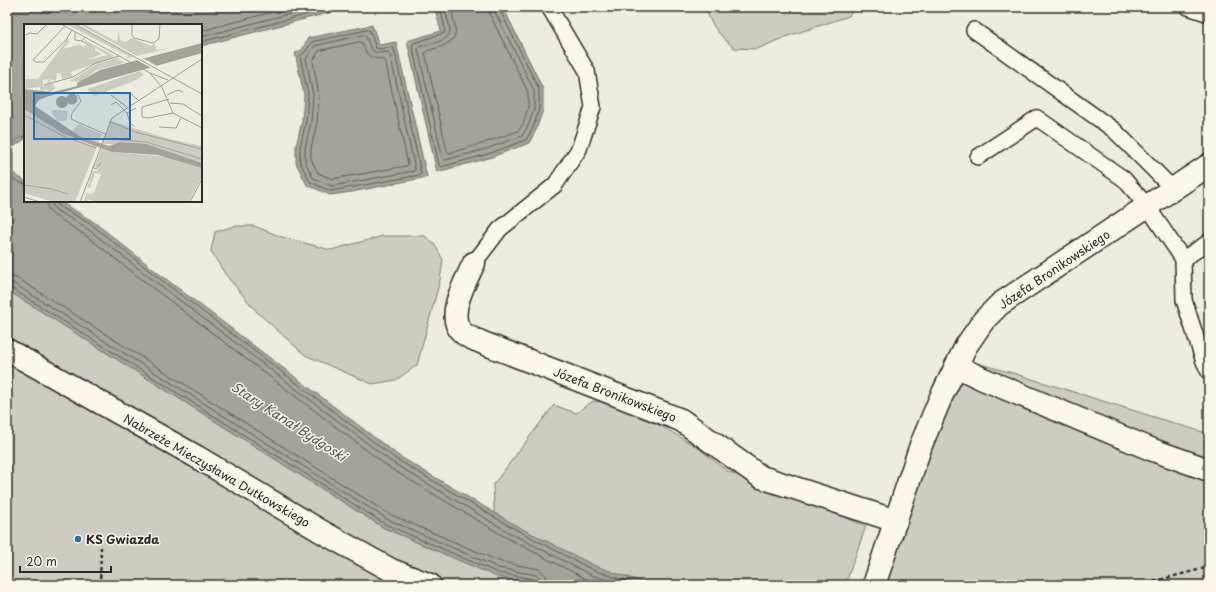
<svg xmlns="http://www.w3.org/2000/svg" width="1216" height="592" viewBox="0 0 1216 592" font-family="'Playpen Sans',sans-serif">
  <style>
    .green { fill: #cecbc2; stroke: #7c7b76 }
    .water { fill: #a4a29a; stroke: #74726e }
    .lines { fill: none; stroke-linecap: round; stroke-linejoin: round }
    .shore { stroke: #5b5b57; stroke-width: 1 }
    .lane-casing { stroke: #2b2b2b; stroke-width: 18 }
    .street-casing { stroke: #2b2b2b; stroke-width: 25 }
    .secondary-casing { stroke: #2b2b2b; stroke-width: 25 }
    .path { stroke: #2b2b2b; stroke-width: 2.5; stroke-dasharray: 4 3; stroke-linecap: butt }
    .lane { stroke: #fbf7ec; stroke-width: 15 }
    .street { stroke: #fbf7ec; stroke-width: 22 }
    .secondary { stroke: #fbf7ec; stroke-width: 22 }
    .poi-dot { fill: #1f6fb2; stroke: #fbf7ec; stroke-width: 1.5 }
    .labels { text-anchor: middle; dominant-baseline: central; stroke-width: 3; stroke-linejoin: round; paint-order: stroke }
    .street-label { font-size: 12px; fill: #2b2b2b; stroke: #fbf7ec }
    .poi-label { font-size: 12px; font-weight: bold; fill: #2b2b2b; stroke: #fbf7ec; text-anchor: start }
    .water-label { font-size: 13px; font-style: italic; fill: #555552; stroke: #fbf7ec }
    .inset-road { fill: none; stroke: #a09e98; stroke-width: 1 }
    .view { fill: #1f6fb2; fill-opacity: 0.15; stroke: #1f6fb2; stroke-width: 2 }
    .inset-edge { fill: none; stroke: #2b2b2b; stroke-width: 2 }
  </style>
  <rect width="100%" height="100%" fill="#eeebe0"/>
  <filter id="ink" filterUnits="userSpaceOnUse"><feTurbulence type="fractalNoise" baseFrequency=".025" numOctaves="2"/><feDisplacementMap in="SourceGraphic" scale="8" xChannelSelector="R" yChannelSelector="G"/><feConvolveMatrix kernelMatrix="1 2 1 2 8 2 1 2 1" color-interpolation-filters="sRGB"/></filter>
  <g filter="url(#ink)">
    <g class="green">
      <path d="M706 7H855L849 16 785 37 757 49 734 48C721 36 709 25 706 7Z"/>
      <path d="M234 226H254L282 237 331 250 383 236H425L435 245 443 260 440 280 417 365 396 380 372 384 305 355 257 312 225 274 211 251 215 232Z"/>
      <path d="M7 289 384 528 497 576 493 485 554 405 576 413 593 401 608 402 623 410 661 426 697 447 727 471 866 526 845 585H7Z"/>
      <path d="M959 358 1016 374 1209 434V585H874Z"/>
    </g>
    <g class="water">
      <path d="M7 7H351L201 46V25H25V139L13 147V173L25 181V201H59L94 222 162 276 399 456 515 525 595 566 651 585H544L497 577 384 528 7 290Z"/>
      <path d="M442 7H503L543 89V110L536 130 529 143 489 158 437 172 407 41 441 31 435 9Z"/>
      <path d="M372 25 379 45 396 42 427 177 352 192 330 195 307 185 296 163V146L302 121 304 95 295 53 302 50 308 38Z"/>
    </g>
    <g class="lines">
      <g class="shore">
        <path d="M440 7 445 29 444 33 414 43 412 45 439 165 441 167 488 154 526 140 533 128 539 109V89L500 10 499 7"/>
        <path d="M445 7C445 14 449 21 450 29 451 42 429 44 419 47L418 49 443 159 445 160 486 149 522 136 528 126 534 109V90L495 12 494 7"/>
        <path d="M451 7C452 14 454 20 455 26 459 44 439 47 427 51L425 53 447 151 449 153 484 143 518 131 523 124 528 108V92L490 15 488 7"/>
        <path d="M368 30 370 31 376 48 380 49 392 47 394 48 421 173 420 175 331 191 310 182 300 162V147L306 122 308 95 300 56 305 52 312 42Z"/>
        <path d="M201 31 291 7"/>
        <path d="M364 35 366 36C371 51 372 55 388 52L390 54 415 169 414 171 332 186 313 178 305 161V148L311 122 313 95 306 59 315 46Z"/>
        <path d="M201 37 315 7"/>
        <path d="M201 42 335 7"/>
        <path d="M360 42 362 43C369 62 371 56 385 60L408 164 407 166 332 179 318 173 311 159V148L317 123 319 96 313 61 319 51Z"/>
        <path d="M25 136 21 137 10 145C9 151 7 169 9 174 11 179 21 183 25 184"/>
        <path d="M46 201 48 208 52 214 85 235 153 288 390 468 507 538 588 580 604 585"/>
        <path d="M52 201 53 206 56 210 89 230 157 283 393 463 510 533 591 575 623 585"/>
        <path d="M57 201 59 206 92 225 160 279 396 459 513 528 593 570 639 585"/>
        <path d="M7 276 17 278 389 514 501 562 539 569 546 576 548 585"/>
        <path d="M7 282 13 283 387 519 499 568 536 575 541 579 542 585"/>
        <path d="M7 287 11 288 385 524 498 573 534 579 537 582V585"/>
      </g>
      <defs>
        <g id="lane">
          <path d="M1188 7 1209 14"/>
          <path d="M974 30 1114 130 1173 189"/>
          <path d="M978 157 1037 118 1124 179 1147 206 1183 259 1209 242"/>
          <path d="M1183 259 1184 300 1203 359 1209 372"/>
          <path d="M474 263 500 229 555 185 579 149 593 107 587 71 549 7"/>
        </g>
        <g id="street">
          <path d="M474 263C466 281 444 317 463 333 468 338 477 340 483 343L681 420 761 477 896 521"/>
          <path d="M7 350 197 457 324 533 391 570 430 585"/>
          <path d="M956 366 983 379 1153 450 1209 470"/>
        </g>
        <path id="secondary" d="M874 585 921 445 941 397 966 346 984 320 1000 304 1209 165"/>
      </defs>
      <use href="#lane" class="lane-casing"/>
      <use href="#street" class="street-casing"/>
      <use href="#secondary" class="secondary-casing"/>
      <g class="path">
        <path d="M100 585 101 547"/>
        <path d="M1140 585 1209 567"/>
      </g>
      <use href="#lane" class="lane"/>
      <use href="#street" class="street"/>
      <use href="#secondary" class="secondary"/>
    </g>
  </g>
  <circle class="poi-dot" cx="78" cy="539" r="4"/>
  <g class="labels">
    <g class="street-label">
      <text transform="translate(1054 269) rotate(-34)">Józefa Bronikowskiego</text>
      <text transform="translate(615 394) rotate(21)">Józefa Bronikowskiego</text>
      <text transform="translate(217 470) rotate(30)">Nabrzeże Mieczysława Dutkowskiego</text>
    </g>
    <g class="poi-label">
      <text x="86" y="539">KS Gwiazda</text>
    </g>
    <g class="water-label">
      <text transform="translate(289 421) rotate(33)">Stary Kanał Bydgoski</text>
    </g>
  </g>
  <g transform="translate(24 24)">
    <rect width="178" height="178" fill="#eeebe0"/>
    <path d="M42 0H50L110 33 102 34 104 32ZM55 0H60L93 18 95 6 96 16 101 18 108 14 127 22 131 19 132 26 146 24 113 32ZM44 14 45 18 39 25 56 20 59 23 62 21 78 30 62 36 84 31 60 18 61 16 89 31V34L46 48 49 52 38 55 37 50 33 49 32 57 26 55 27 58 22 60 25 55 19 56V62L29 59 31 65 26 68 21 65 18 67 15 63 0 65V55H14ZM93 34 100 39 72 46 57 58 45 57 73 40ZM116 47 120 51 110 57 70 72 63 65ZM0 85 49 114V107L54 100 78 110 51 178H30L0 169ZM29 86 44 87 43 97H34L27 88ZM86 97 146 115 178 122V139L123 120H77ZM78 123 88 128 146 133 178 144V153L165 178H73L63 175 64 178H60L62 171 69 173 61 170 62 167V169L69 171 67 169H70L77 150 71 149 66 164 63 163 69 147H73L75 143H70Z" fill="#cecbc2"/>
    <path d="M178 19V29L22 73 15 76 11 82 57 113 85 122 96 118 123 120 178 139V144L134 131 88 128 40 110 0 85V65L29 68 53 62V59L76 46ZM42.5 75a5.5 5.5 0 1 1 11 0a5.5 5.5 0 1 1-11 0ZM32 78a6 6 0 1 1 12 0a6 6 0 1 1-12 0Z" fill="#a4a29a"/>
    <path d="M117 33 135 43 129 45 111 35Z" fill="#eeebe0"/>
    <path class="inset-road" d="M37 0 126 49 144 56M51 0 178 70M108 0H143M108 1V11L110 14 129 19 135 15 136 1M41 2 9 36 12 38H20L42 16 48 6M51 8V16L58 17 61 13M0 12 5 9 13 10 23 0M58 17 71 25M126 49 136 61M20 61 49 53 72 39 95 32M137 61 149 89 178 104M53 69 57 77 48 89 47 95 81 110M95 69 107 70 114 76M87 71 103 83M143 71 154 66 159 68M145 75 118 83V93L124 94 149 89M146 79 159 80 178 92M87 81 92 78 103 89 112 84M103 89 106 99 111 103M0 91 41 113 72 124M85 97 111 108 178 125M135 103 152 104 157 94M83 115 122 118 178 135M68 143 72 145 77 139M0 161 28 165 44 170M0 173 16 178M56 178 88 94 178 35M166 178 178 155"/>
    <path class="view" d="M10 69H106V115H10Z"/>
    <rect width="178" height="178" class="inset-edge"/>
  </g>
  <rect width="1216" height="592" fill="none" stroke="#fbf7ec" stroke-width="24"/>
  <rect x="12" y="12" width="1192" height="568" fill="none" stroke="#2b2b2b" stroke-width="1.5" filter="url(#ink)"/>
  <path d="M20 566v6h91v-6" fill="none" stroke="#2b2b2b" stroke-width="2"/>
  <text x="26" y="566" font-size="12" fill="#2b2b2b" stroke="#fbf7ec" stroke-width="3" paint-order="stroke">20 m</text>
</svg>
